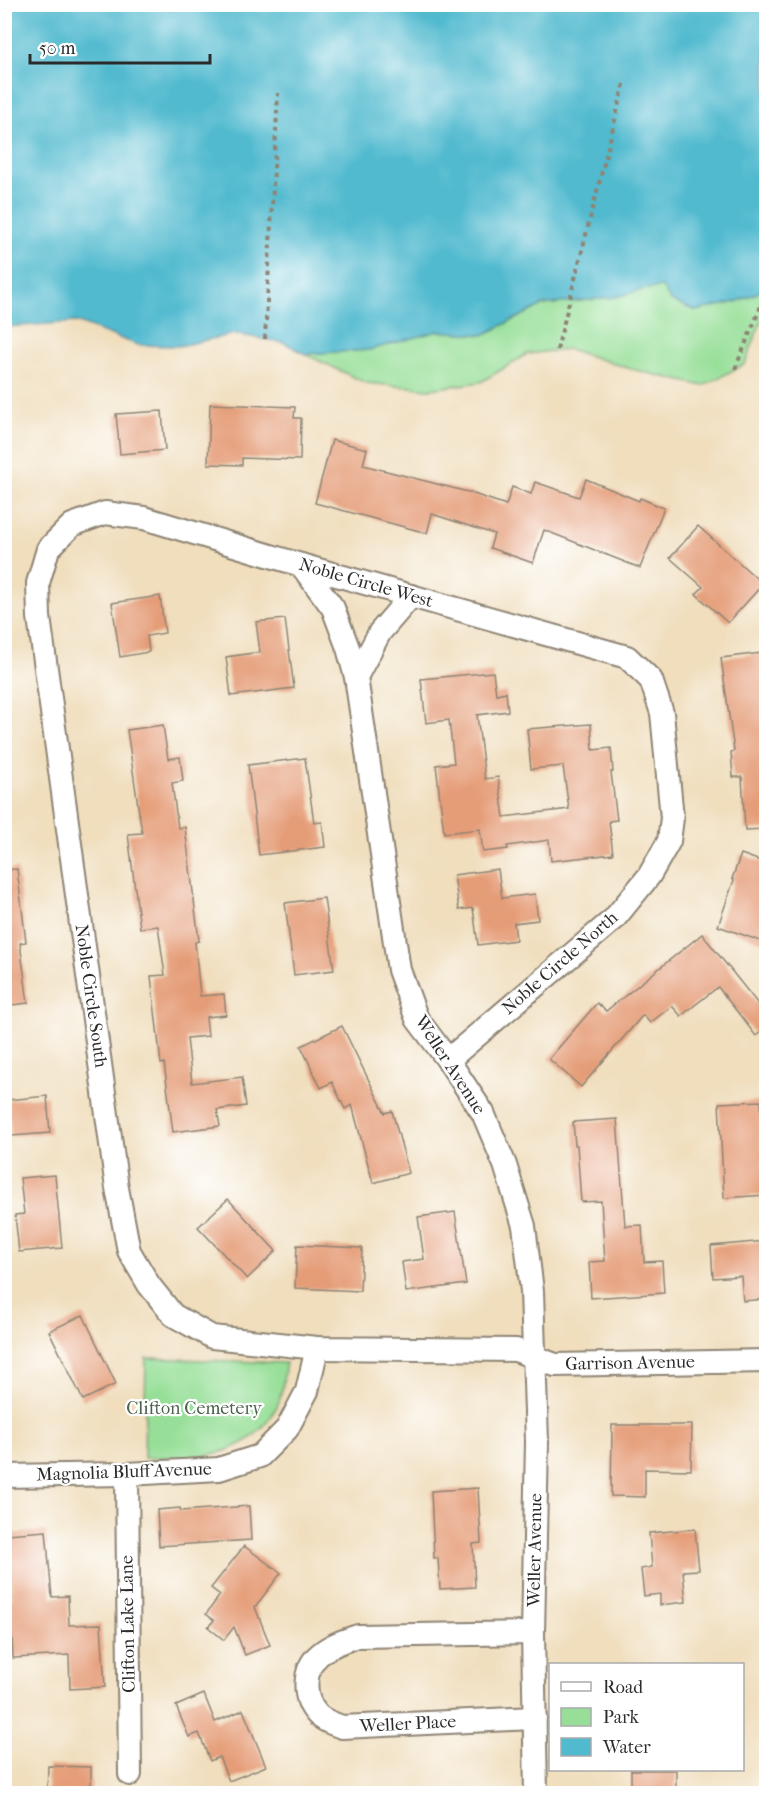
<svg xmlns="http://www.w3.org/2000/svg" width="771" height="1798" viewBox="0 0 771 1798" font-family="'IM FELL French Canon',serif">
  <style>
    .green { fill: #97df98; stroke: #618562; stroke-width: 1.5 }
    .water { fill: #51bacf; stroke: #3e727d; stroke-width: 1.5 }
    .building { fill: #e59d78 }
    .lines { fill: none; stroke-linecap: round; stroke-linejoin: round }
    .minor-casing { stroke: #8e8474; stroke-width: 26 }
    .path { stroke: #8e8474; stroke-width: 4; stroke-dasharray: 4.5 4.5; stroke-linecap: butt }
    .minor { stroke: #fff; stroke-width: 22 }
    .labels { text-anchor: middle; dominant-baseline: central; stroke-width: 4.5; stroke-linejoin: round; paint-order: stroke }
    .street-label { font-size: 18px; fill: #2b2b2b; stroke: #fff }
    .park-label { font-size: 18px; fill: #4b614c; stroke: #fff }
  </style>
  <rect width="100%" height="100%" fill="#fff"/>
  <filter id="ink" filterUnits="userSpaceOnUse"><feTurbulence type="fractalNoise" baseFrequency=".0167" numOctaves="2"/><feDisplacementMap in="SourceGraphic" scale="12" xChannelSelector="R" yChannelSelector="G"/><feConvolveMatrix kernelMatrix="1 2 1 2 8 2 1 2 1" color-interpolation-filters="sRGB"/></filter>
  <filter id="wash" filterUnits="userSpaceOnUse"><feTurbulence type="fractalNoise" baseFrequency=".008" numOctaves="4" result="noise"/><feDisplacementMap in="SourceGraphic" scale="24" xChannelSelector="R" yChannelSelector="G"/><feGaussianBlur stdDeviation="1.35" result="paint"/><feColorMatrix in="noise" values="0 0 0 0 0 0 0 0 0 0 0 0 0 0 0 0 0 1.4 0 .05"/><feComposite in="paint" operator="in"/></filter>
  <g filter="url(#wash)">
    <rect width="100%" height="100%" fill="#f0debd"/>
    <g class="green">
      <path d="M662 287 736 302 766 289V308L745 364 703 386 631 369 568 349 527 354 481 382 430 389 366 383 305 354 369 350 438 331 483 335 543 305 615 297 645 289Z"/>
      <path d="M146 1358 286 1363C283 1376 283 1393 278 1404 251 1461 197 1457 144 1458Z"/>
    </g>
    <path class="water" d="M5 4 766 5V289L736 302 696 311 671 301 662 287 645 289 615 297 543 305 483 335 438 331 369 350 305 354 285 343 235 334 179 346 138 345 76 322 5 327Z"/>
    <g id="blocks">
      <g class="building">
        <path d="M210 404 295 407 294 418H301L300 460 242 458V465L208 464Z"/>
        <path d="M162 411 165 450 120 454 116 414Z"/>
        <path d="M332 440 367 449 363 465 468 492 506 505 512 487 531 494 535 482 579 497 586 479 639 501 640 498 664 508 640 568 544 530 533 563 490 548 494 534 432 514 427 533 315 503Z"/>
        <path d="M698 526 763 584 728 623 696 594 703 587 670 558Z"/>
        <path d="M160 596 165 633 147 636 149 652 120 657 112 603Z"/>
        <path d="M285 619 294 688 231 696 226 657 260 652 256 622Z"/>
        <path d="M762 653 766 684V829L745 830 742 777H733L731 752 734 751 721 658Z"/>
        <path d="M493 672 496 694 506 692 508 711 477 715 485 779 498 777 504 817 569 809 563 766 531 769 527 729 591 724 593 750 611 748 613 772H611L617 820 609 821 613 854 551 861 549 840 507 846 508 849 483 852 480 829 444 833 436 765 454 763 449 720 426 723 421 679Z"/>
        <path d="M163 725 168 759 180 757 183 781 172 783 178 828 185 827 199 941 195 942 200 996 224 994 226 1015 206 1017 208 1036 187 1038 192 1083 242 1077 246 1106 217 1110 220 1126 173 1132 164 1063 161 1064 151 976 165 975 158 926 140 928 128 834 142 833 127 730Z"/>
        <path d="M305 758 314 823 322 822 325 847 259 855 248 765Z"/>
        <path d="M741 854 766 863V943L718 926 734 880 732 879Z"/>
        <path d="M17 869 26 942 20 943 28 1003 4 1006V870Z"/>
        <path d="M498 869 502 898 535 894 538 920 514 923 516 940 478 945 473 908 459 910 454 875Z"/>
        <path d="M324 898 334 970 294 975 285 903Z"/>
        <path d="M702 934 758 1004 766 997V1027L756 1036 718 987 681 1016 672 1006 650 1023 643 1015 581 1087 549 1059 597 1003 606 1011Z"/>
        <path d="M342 1026 385 1113 392 1111 409 1173 373 1183 352 1105 345 1109 332 1082 321 1088 301 1046Z"/>
        <path d="M47 1096 50 1133 11 1136 8 1100Z"/>
        <path d="M761 1101 766 1195 724 1198 719 1103Z"/>
        <path d="M617 1119 625 1226 642 1225 644 1262 662 1261 664 1293 591 1298 589 1262 605 1261 601 1201 581 1202 577 1145H575L573 1122Z"/>
        <path d="M55 1175 62 1248 19 1252 15 1215 24 1214 20 1178Z"/>
        <path d="M228 1199 276 1251 247 1279 198 1227Z"/>
        <path d="M455 1212 466 1284 406 1292 402 1262 424 1259 418 1217Z"/>
        <path d="M766 1241V1299L743 1301 741 1276 713 1278 711 1246Z"/>
        <path d="M297 1245 362 1248 360 1291 295 1288Z"/>
        <path d="M83 1315 116 1384 83 1400 49 1331Z"/>
        <path d="M612 1425H692L691 1470 645 1469V1497L611 1496Z"/>
        <path d="M478 1488 481 1543 473 1544 475 1587 440 1589 438 1558H434L431 1491Z"/>
        <path d="M249 1506 251 1540 159 1546 157 1510 180 1508 181 1511Z"/>
        <path d="M695 1529 699 1570 683 1571 686 1602 660 1605V1594L644 1596 641 1569 652 1567 649 1533Z"/>
        <path d="M46 1531 52 1597 68 1596 69 1625 101 1624 105 1687 70 1689 69 1655 13 1658 12 1635H4V1599H12L7 1534Z"/>
        <path d="M244 1546 281 1573 255 1607 270 1645 245 1655 234 1627 224 1640 208 1627 214 1620 206 1614 220 1595 211 1588Z"/>
        <path d="M204 1694 215 1722 243 1710 266 1766 229 1781 219 1757 210 1761 199 1733 189 1737 176 1706Z"/>
        <path d="M48 1766 91 1767V1794H47Z"/>
        <path d="M631 1770H676V1792L631 1791Z"/>
      </g>
    </g>
  </g>
  <g filter="url(#ink)">
    <use href="#blocks" fill-opacity="0" stroke="#8e8474" stroke-width="1.5"/>
    <g class="lines">
      <defs>
        <g id="minor">
          <path d="M301 565 333 608 348 648 356 677 399 970 417 1019 448 1060 483 1113 505 1165 524 1226 532 1291 537 1442 533 1633 536 1794"/>
          <path d="M356 677 380 632 411 596"/>
          <path d="M448 1060 614 919 649 876 669 841 672 818 662 713 651 680 627 657 301 565 144 518 105 513 72 525 48 549 38 583 39 617 117 1188 129 1251 149 1285 173 1315 212 1337 317 1348 516 1350 555 1365 766 1361"/>
          <path d="M127 1474 130 1774"/>
          <path d="M4 1476 127 1474 219 1469 260 1456 287 1429 307 1391 317 1348"/>
          <path d="M533 1633 358 1636C346 1640 330 1645 320 1654 303 1668 302 1698 317 1714 322 1720 334 1724 342 1727L535 1718"/>
        </g>
      </defs>
      <use href="#minor" class="minor-casing"/>
      <g class="path">
        <path d="M265 339 278 93"/>
        <path d="M557 350 624 84"/>
        <path d="M735 369 766 294"/>
      </g>
      <use href="#minor" class="minor"/>
    </g>
  </g>
  <g class="labels">
    <g class="street-label">
      <text transform="translate(366 583) rotate(16)">Noble Circle West</text>
      <text transform="translate(560 963) rotate(-41)">Noble Circle North</text>
      <text transform="translate(91 996) rotate(82)">Noble Circle South</text>
      <text transform="translate(450 1065) rotate(57)">Weller Avenue</text>
      <text transform="translate(630 1363) rotate(-1)">Garrison Avenue</text>
      <text transform="translate(124 1472) rotate(-2)">Magnolia Bluff Avenue</text>
      <text transform="translate(535 1550) rotate(-89)">Weller Avenue</text>
      <text transform="translate(128 1624) rotate(-91)">Clifton Lake Lane</text>
      <text transform="translate(408 1724) rotate(-3)">Weller Place</text>
    </g>
    <g class="park-label">
      <text x="194" y="1408">Clifton Cemetery</text>
    </g>
  </g>
  <rect width="771" height="1798" fill="none" stroke="#fff" stroke-width="24"/>
  <rect x="549" y="1663" width="195" height="108" fill="#ffffff" stroke="#aaaaaa" stroke-width="1.5"/>
  <rect x="561" y="1682" width="30" height="9" fill="#ffffff" stroke="#aaaaaa" stroke-width="1.5"/>
  <text x="603" y="1693" font-size="18" fill="#2b2b2b">Road</text>
  <rect x="561" y="1708" width="30" height="18" fill="#97df98" stroke="#aaaaaa" stroke-width="1.5"/>
  <text x="603" y="1723" font-size="18" fill="#2b2b2b">Park</text>
  <rect x="561" y="1738" width="30" height="18" fill="#51bacf" stroke="#aaaaaa" stroke-width="1.5"/>
  <text x="603" y="1753" font-size="18" fill="#2b2b2b">Water</text>
  <path d="M30 54v9h180v-9" fill="none" stroke="#2b2b2b" stroke-width="3"/>
  <text x="39" y="54" font-size="18" fill="#2b2b2b" stroke="#ffffff" stroke-width="4.5" paint-order="stroke">50 m</text>
</svg>
